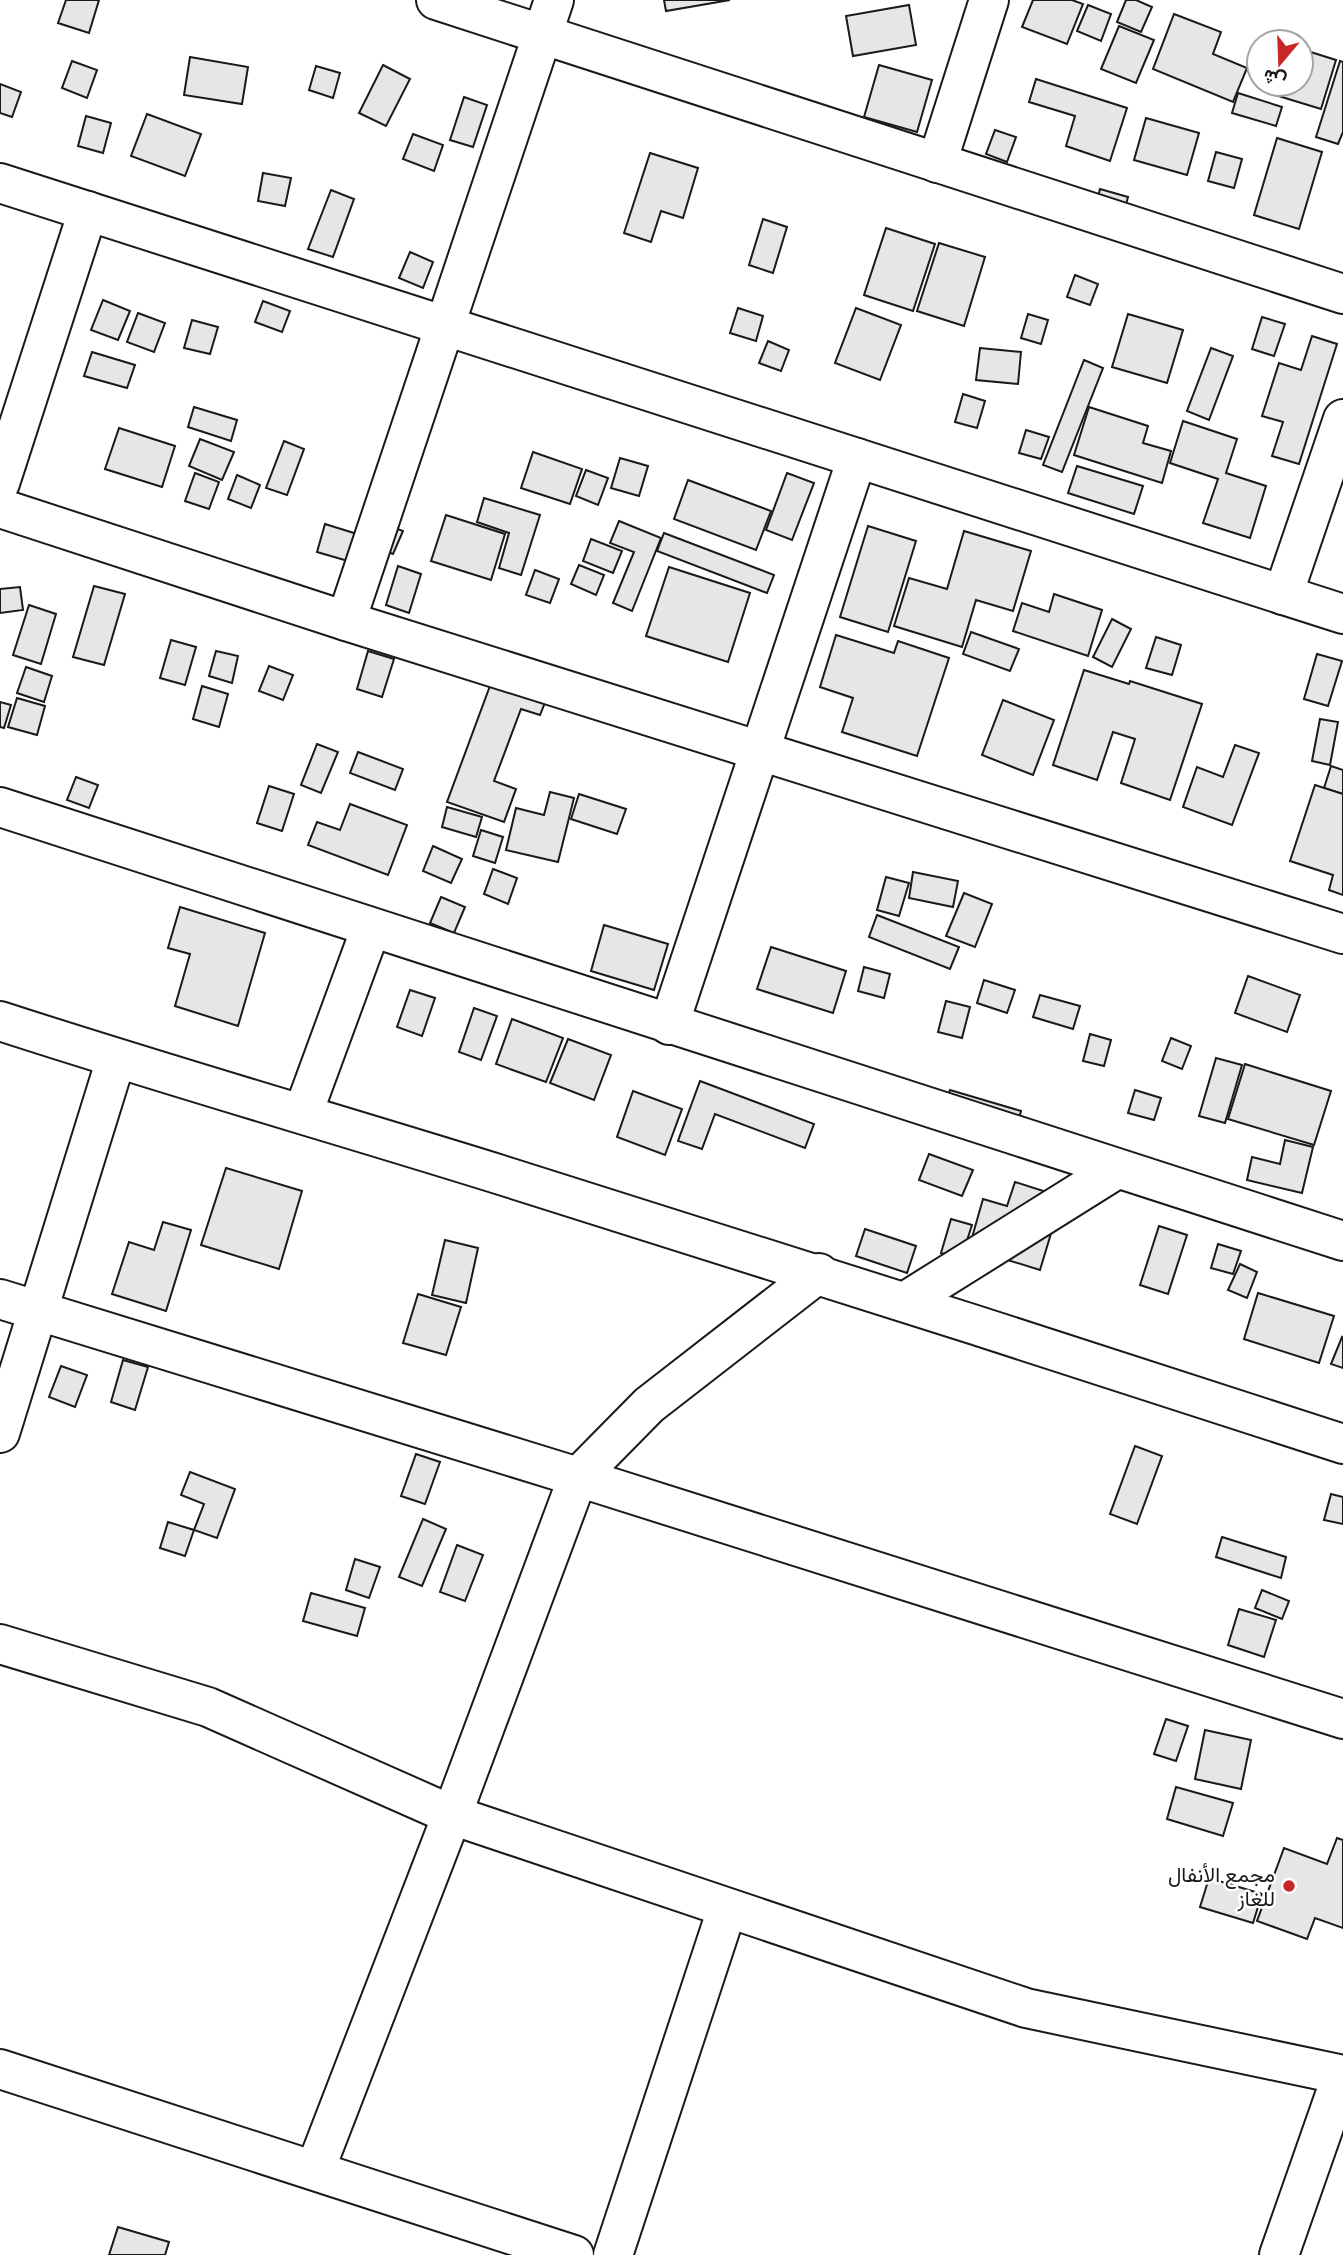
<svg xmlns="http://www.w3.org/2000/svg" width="1343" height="2255" viewBox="0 0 1343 2255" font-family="Cabin,Vazirmatn,sans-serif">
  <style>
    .building { fill: #e6e6e6; stroke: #1a1a1a; stroke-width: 2 }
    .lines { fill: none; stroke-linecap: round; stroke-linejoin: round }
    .minor-casing { stroke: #1a1a1a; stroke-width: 42 }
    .minor { stroke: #fff; stroke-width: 38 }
    .poi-dot { fill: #c62828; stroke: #fff; stroke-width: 2.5 }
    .labels { text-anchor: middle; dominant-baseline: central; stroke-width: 5; stroke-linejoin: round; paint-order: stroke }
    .poi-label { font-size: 21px; fill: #1a1a1a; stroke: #fff; text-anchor: end }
  </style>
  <rect width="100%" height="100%" fill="#fff"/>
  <g class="building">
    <path d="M66 0H99L89 33 58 23Z"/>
    <path d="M664 0H730L666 11Z"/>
    <path d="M1033 0H1072L1083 4 1067 44 1022 27Z"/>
    <path d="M1126 0H1136L1152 7 1141 32 1117 22Z"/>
    <path d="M909 5 916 45 853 56 846 16Z"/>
    <path d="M1088 5 1111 14 1101 41 1077 31Z"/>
    <path d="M1174 14 1221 32 1213 54 1247 68 1233 102 1153 69Z"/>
    <path d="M1119 26 1154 40 1136 83 1101 69Z"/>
    <path d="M1301 49 1336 60 1321 109 1272 94 1275 84H1301Z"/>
    <path d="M190 57 248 67 242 104 184 95Z"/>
    <path d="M72 61 97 70 87 98 62 88Z"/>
    <path d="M1340 61 1343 62V132L1338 144 1316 137Z"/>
    <path d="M383 65 410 79 386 126 359 113Z"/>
    <path d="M879 65 932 80 917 132 864 117Z"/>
    <path d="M316 66 340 73 333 98 309 90Z"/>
    <path d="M1036 79 1127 108 1110 161 1066 146 1075 116 1029 102Z"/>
    <path d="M0 84 21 92 12 117 0 113Z"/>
    <path d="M1238 93 1282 107 1276 126 1232 113Z"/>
    <path d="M464 97 487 105 473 147 450 140Z"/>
    <path d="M147 114 201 134 185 176 131 156Z"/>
    <path d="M86 116 111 123 103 153 78 146Z"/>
    <path d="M1146 118 1199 133 1187 175 1134 160Z"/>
    <path d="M995 130 1016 137 1007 162 986 154Z"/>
    <path d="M413 134 443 145 434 171 403 159Z"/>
    <path d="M1277 138 1322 152 1299 229 1254 215Z"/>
    <path d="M1216 152 1242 159 1234 188 1208 181Z"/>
    <path d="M650 153 698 168 683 218 661 211 651 242 624 233Z"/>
    <path d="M263 173 291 178 285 206 258 201Z"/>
    <path d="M1100 189 1128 197 1123 215 1095 208Z"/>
    <path d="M331 190 354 199 333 257 308 249Z"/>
    <path d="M763 219 787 227 773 273 749 265Z"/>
    <path d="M886 228 935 244 913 311 864 295Z"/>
    <path d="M939 243 985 257 964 326 917 311Z"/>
    <path d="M410 252 433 262 423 288 399 278Z"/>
    <path d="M1075 275 1098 284 1090 305 1067 297Z"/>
    <path d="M103 300 130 311 118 340 91 330Z"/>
    <path d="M263 301 290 311 282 332 255 322Z"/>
    <path d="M738 308 763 316 756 341 730 333Z"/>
    <path d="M856 308 901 325 880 380 835 363Z"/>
    <path d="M138 313 165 323 154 352 127 342Z"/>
    <path d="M1028 314 1048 320 1041 344 1021 338Z"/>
    <path d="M1128 314 1183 330 1167 383 1112 367Z"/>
    <path d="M1262 317 1285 324 1274 356 1252 349Z"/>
    <path d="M192 320 218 327 210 354 184 348Z"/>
    <path d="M1312 336 1337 344 1299 464 1272 456 1283 422 1262 416 1279 363 1301 370Z"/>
    <path d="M768 341 789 350 781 371 759 363Z"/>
    <path d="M980 348 1021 352 1018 384 976 380Z"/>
    <path d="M1211 348 1233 356 1209 420 1187 411Z"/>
    <path d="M92 352 135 365 127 388 84 376Z"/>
    <path d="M1084 360 1103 368 1062 472 1043 465Z"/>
    <path d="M963 394 985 401 977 428 955 422Z"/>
    <path d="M194 407 237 420 231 441 188 427Z"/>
    <path d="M1089 407 1148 426 1143 443 1171 451 1162 483 1074 455Z"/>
    <path d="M1183 421 1237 439 1226 473 1266 486 1250 538 1203 523 1218 479 1170 463Z"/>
    <path d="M119 428 175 446 162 487 105 469Z"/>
    <path d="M1026 430 1049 437 1041 459 1019 453Z"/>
    <path d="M200 439 234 452 222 480 189 466Z"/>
    <path d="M284 441 304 449 287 495 266 488Z"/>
    <path d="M533 452 582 469 570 504 521 488Z"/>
    <path d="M620 458 648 466 639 496 611 488Z"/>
    <path d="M1077 466 1143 486 1134 514 1068 493Z"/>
    <path d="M586 470 608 478 598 505 576 496Z"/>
    <path d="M195 473 219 482 209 509 185 501Z"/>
    <path d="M787 473 814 483 792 540 766 530Z"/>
    <path d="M237 475 260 485 251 508 228 499Z"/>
    <path d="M688 480 771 511 756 550 674 519Z"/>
    <path d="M484 498 540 515 521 575 499 568 509 533 477 522Z"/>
    <path d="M446 515 505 534 491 580 431 561Z"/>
    <path d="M371 519 403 531 393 554 362 542Z"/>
    <path d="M619 521 661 538 632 611 613 603 634 552 610 543Z"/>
    <path d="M325 524 357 534 348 561 317 552Z"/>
    <path d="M868 526 916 541 888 632 840 617Z"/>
    <path d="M964 531 1031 551 1013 611 976 600 962 647 894 626 909 578 947 589Z"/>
    <path d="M664 533 774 575 767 593 657 551Z"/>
    <path d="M591 539 622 551 613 573 583 561Z"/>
    <path d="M579 565 604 575 596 595 571 584Z"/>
    <path d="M398 566 421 574 409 613 386 605Z"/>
    <path d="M669 567 750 593 728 662 646 636Z"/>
    <path d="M535 570 559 579 550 603 526 595Z"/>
    <path d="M94 586 125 594 104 665 73 657Z"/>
    <path d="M20 587 23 610 0 613V589Z"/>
    <path d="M1054 594 1102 610 1088 656 1013 631 1022 603 1049 612Z"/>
    <path d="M29 605 56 614 41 664 13 655Z"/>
    <path d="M1112 619 1131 629 1112 667 1093 657Z"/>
    <path d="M971 632 1019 649 1010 671 963 654Z"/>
    <path d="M836 635 894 653 898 641 949 658 917 756 842 732 853 698 820 687Z"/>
    <path d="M1156 637 1181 645 1172 675 1146 668Z"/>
    <path d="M171 640 196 647 185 685 160 678Z"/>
    <path d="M216 651 238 656 232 683 209 676Z"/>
    <path d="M368 651 394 659 382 697 357 689Z"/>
    <path d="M1317 654 1342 661 1328 706 1304 699Z"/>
    <path d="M269 666 293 675 283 700 259 691Z"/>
    <path d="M26 667 52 676 44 702 17 693Z"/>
    <path d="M1084 670 1129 684 1130 681 1202 704 1170 800 1121 783 1135 739 1113 732 1097 780 1053 765Z"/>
    <path d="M494 675 548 695 540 715 521 709 494 781 516 789 504 822 447 802Z"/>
    <path d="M202 686 228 694 219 727 193 719Z"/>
    <path d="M17 698 45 706 37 735 8 727Z"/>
    <path d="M1003 700 1054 720 1033 775 982 755Z"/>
    <path d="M0 702 11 705 4 728 0 727Z"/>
    <path d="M1320 719 1338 722 1330 765 1312 761Z"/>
    <path d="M317 744 338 752 321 793 301 785Z"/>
    <path d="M1235 745 1259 753 1232 825 1183 807 1197 767 1223 777Z"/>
    <path d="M358 752 403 769 395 790 350 773Z"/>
    <path d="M1331 766 1343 770V794L1324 788Z"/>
    <path d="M76 777 98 785 89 808 67 800Z"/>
    <path d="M1315 785 1343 794V895L1329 890 1333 875 1290 861Z"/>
    <path d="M269 786 294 794 282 831 257 823Z"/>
    <path d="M550 792 574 798 558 862 506 850 516 808 544 815Z"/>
    <path d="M579 794 626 809 617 834 571 819Z"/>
    <path d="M350 804 407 825 388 875 308 845 317 822 340 830Z"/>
    <path d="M447 807 482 817 476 837 442 827Z"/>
    <path d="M481 830 503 837 495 863 473 856Z"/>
    <path d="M433 846 462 859 451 883 423 871Z"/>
    <path d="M493 869 517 878 508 904 484 894Z"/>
    <path d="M913 872 958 881 953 907 909 898Z"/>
    <path d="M886 877 909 883 899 916 877 910Z"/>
    <path d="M964 893 992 904 975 947 946 936Z"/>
    <path d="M441 897 465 907 454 933 430 923Z"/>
    <path d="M180 907 265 933 238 1026 175 1006 190 954 168 948Z"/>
    <path d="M877 915 959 947 950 969 869 937Z"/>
    <path d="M604 925 668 944 654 990 591 971Z"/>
    <path d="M771 947 846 971 833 1013 757 989Z"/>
    <path d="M864 967 890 974 884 998 858 991Z"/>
    <path d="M1248 976 1300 995 1287 1032 1235 1013Z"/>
    <path d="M984 980 1015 990 1007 1013 977 1003Z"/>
    <path d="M410 990 435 998 422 1036 397 1027Z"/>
    <path d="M1040 995 1080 1006 1073 1029 1033 1017Z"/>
    <path d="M946 1001 970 1007 962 1038 938 1032Z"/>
    <path d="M474 1008 497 1016 481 1060 459 1052Z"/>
    <path d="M512 1019 563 1038 546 1082 496 1064Z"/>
    <path d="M1090 1034 1111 1040 1104 1066 1083 1061Z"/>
    <path d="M1171 1038 1191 1046 1182 1069 1162 1061Z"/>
    <path d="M568 1039 611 1055 594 1100 550 1083Z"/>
    <path d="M1216 1058 1242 1065 1225 1123 1199 1116Z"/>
    <path d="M1245 1064 1331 1091 1314 1145 1228 1119Z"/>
    <path d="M700 1081 814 1124 805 1148 715 1114 702 1149 678 1141Z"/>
    <path d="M950 1090 1021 1111 1014 1136 942 1115Z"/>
    <path d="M1135 1090 1161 1098 1154 1120 1128 1113Z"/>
    <path d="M633 1091 682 1109 665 1155 617 1137Z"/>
    <path d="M1285 1140 1313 1147 1302 1193 1247 1180 1252 1157 1280 1164Z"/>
    <path d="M929 1154 973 1170 962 1196 919 1180Z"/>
    <path d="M226 1168 302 1191 279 1269 201 1245Z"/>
    <path d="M1015 1182 1062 1197 1040 1270 969 1248 983 1199 1007 1206Z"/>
    <path d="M951 1219 972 1225 961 1259 941 1253Z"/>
    <path d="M163 1222 191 1230 166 1311 112 1294 129 1242 154 1250Z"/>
    <path d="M1159 1226 1187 1235 1168 1294 1140 1285Z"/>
    <path d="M865 1229 916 1246 907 1273 856 1256Z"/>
    <path d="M445 1240 478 1248 466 1303 432 1295Z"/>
    <path d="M1218 1244 1241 1251 1233 1274 1211 1268Z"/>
    <path d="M1240 1264 1257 1272 1247 1298 1228 1290Z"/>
    <path d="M1258 1293 1334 1316 1319 1363 1244 1339Z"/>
    <path d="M418 1294 461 1307 446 1355 403 1343Z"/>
    <path d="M1342 1337 1343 1338V1368L1331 1364Z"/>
    <path d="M123 1360 148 1367 135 1410 111 1402Z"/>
    <path d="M61 1366 87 1375 75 1407 49 1397Z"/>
    <path d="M1135 1446 1162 1456 1137 1524 1110 1514Z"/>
    <path d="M416 1454 440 1462 425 1504 401 1496Z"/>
    <path d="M190 1472 235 1489 217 1538 194 1530 204 1504 181 1495Z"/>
    <path d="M1331 1494 1343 1497V1524L1324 1520Z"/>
    <path d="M423 1519 446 1529 422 1586 399 1577Z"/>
    <path d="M168 1522 194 1530 185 1556 160 1548Z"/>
    <path d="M1222 1537 1286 1557 1281 1578 1216 1557Z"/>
    <path d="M457 1545 483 1555 465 1601 440 1592Z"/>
    <path d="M355 1559 380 1567 369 1598 346 1590Z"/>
    <path d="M1262 1590 1289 1601 1282 1619 1255 1608Z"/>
    <path d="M311 1593 365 1608 357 1636 303 1621Z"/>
    <path d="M1239 1609 1276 1620 1264 1657 1228 1645Z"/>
    <path d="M1166 1719 1188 1726 1176 1761 1154 1754Z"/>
    <path d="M1205 1730 1251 1740 1241 1789 1195 1779Z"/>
    <path d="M1176 1787 1233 1803 1223 1836 1167 1819Z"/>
    <path d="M1337 1838 1343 1840V1928L1315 1918 1307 1939 1257 1921 1284 1848 1327 1864Z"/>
    <path d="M1209 1878 1262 1894 1253 1923 1200 1907Z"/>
    <path d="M118 2227 169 2242 165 2255H109Z"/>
  </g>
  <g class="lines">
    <defs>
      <g id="minor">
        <path d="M436 0 1343 294"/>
        <path d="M937 163 989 0"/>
        <path d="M0 183 1343 614"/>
        <path d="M0 483 88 211"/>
        <path d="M0 508 346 621 1343 934"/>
        <path d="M1283 595 1343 419"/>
        <path d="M346 621 554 0"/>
        <path d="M0 807 1343 1241"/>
        <path d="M0 1021C166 1075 334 1123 501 1175 782 1262 1063 1353 1343 1444"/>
        <path d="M669 1025 857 458"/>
        <path d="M303 1113 371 928"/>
        <path d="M0 1299 578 1477 1343 1719"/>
        <path d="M906 1301 1117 1169"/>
        <path d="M0 1433 116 1059"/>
        <path d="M0 1644 208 1707 452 1815 1026 2008 1343 2075"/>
        <path d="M0 2069 574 2255"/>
        <path d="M315 2170 452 1815 578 1477 649 1405 819 1273"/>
        <path d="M613 2255 727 1909"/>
        <path d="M1279 2255 1342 2075"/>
      </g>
    </defs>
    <use href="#minor" class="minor-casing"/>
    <use href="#minor" class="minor"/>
  </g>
  <circle class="poi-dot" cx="1289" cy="1886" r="7"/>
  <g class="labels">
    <g class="poi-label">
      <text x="1275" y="1874">مجمع الأنفال<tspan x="1275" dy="24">للغاز</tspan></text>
    </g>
  </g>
  <g transform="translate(1280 63) rotate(199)"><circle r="33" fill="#ffffff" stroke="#a3a3a3" stroke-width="2"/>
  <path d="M0-5L12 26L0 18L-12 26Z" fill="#c62828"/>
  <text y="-10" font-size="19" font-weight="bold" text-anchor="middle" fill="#1a1a1a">ش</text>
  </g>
</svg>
